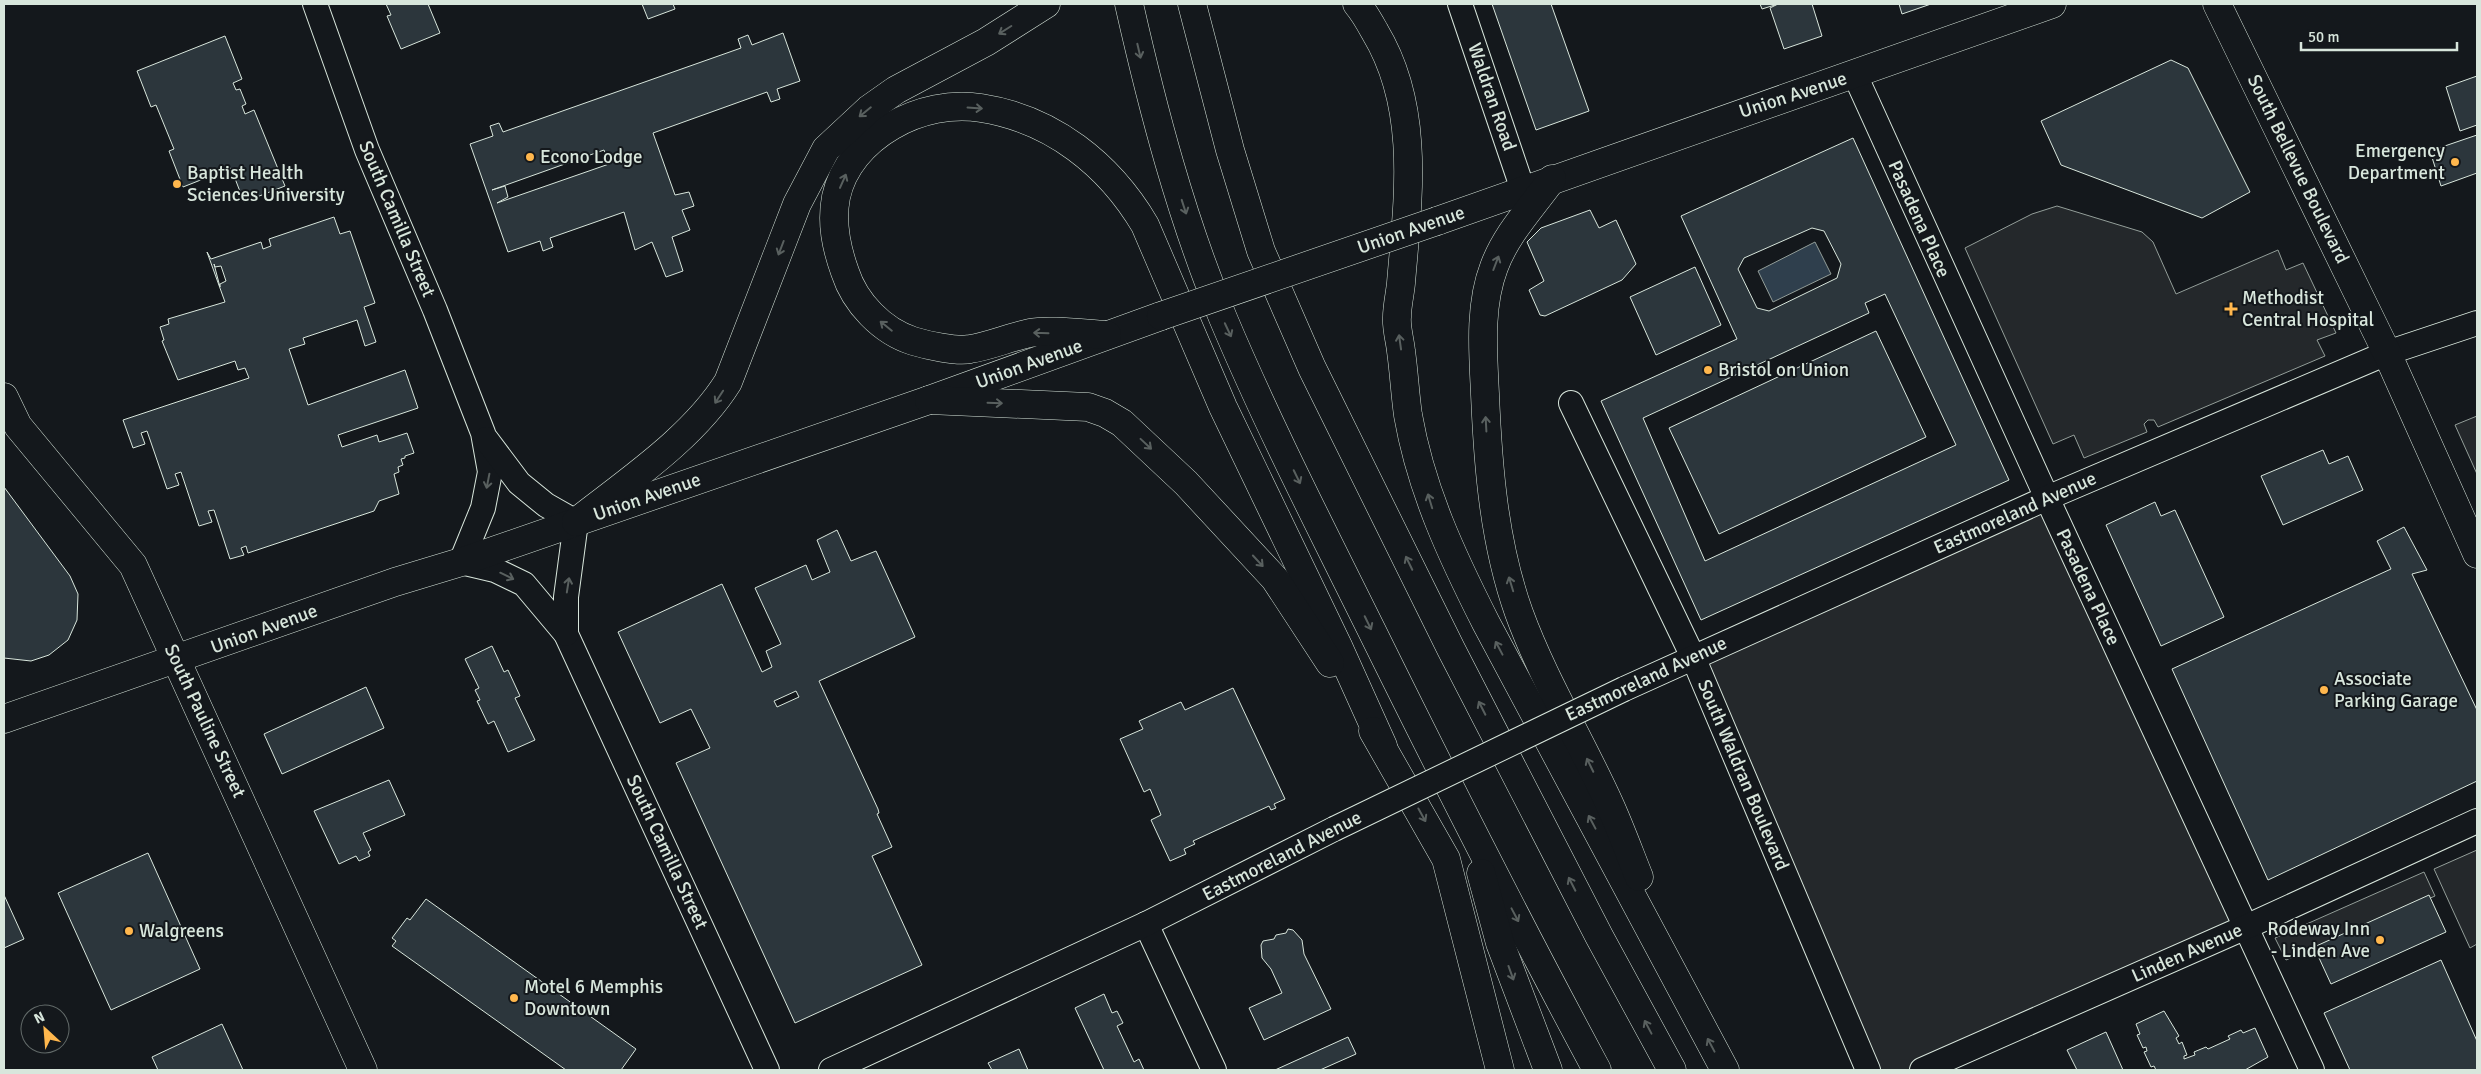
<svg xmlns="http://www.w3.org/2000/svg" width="2481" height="1074" viewBox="0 0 2481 1074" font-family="Signika,sans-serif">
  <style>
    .parking { fill: #24282b; stroke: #939e99 }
    .water { fill: #2f3f4d; stroke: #939e99 }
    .building { fill: #2c363c; stroke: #d8e6dc; fill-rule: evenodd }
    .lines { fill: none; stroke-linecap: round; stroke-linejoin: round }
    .minor-casing { stroke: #d8e6dc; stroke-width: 26 }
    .major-casing { stroke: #d8e6dc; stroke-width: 29 }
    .highway-casing { stroke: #d8e6dc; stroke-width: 29 }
    .minor { stroke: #14181c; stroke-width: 24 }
    .major { stroke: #14181c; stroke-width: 28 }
    .highway { stroke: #14181c; stroke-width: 28 }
    .minor-bridge-casing { stroke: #d8e6dc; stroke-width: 26; stroke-linecap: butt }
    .major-bridge-casing { stroke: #d8e6dc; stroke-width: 29; stroke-linecap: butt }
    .minor-bridge { stroke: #14181c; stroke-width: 24 }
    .major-bridge { stroke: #14181c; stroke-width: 28 }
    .oneway { stroke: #59605f }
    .poi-dot { fill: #ffb74d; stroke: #14181c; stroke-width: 2 }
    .labels { text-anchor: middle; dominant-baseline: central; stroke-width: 4; stroke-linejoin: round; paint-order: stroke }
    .street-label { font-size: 19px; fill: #d8e6dc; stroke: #14181c }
    .poi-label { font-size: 19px; fill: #d8e6dc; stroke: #14181c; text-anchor: start }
  </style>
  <rect width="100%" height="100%" fill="#14181c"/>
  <g class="parking">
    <path d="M2057 206 2142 232 2153 242 2176 294 2278 250 2286 270 2303 263 2336 333 2317 340 2325 356 2158 427 2154 420H2148L2144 424 2147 432 2084 458 2074 435 2053 444 1965 248 2032 214Z"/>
    <path d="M2477 416V474L2455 425Z"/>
    <path d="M2047 498 2246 927 1922 1070H1868L1693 657Z"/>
    <path d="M2477 850V944L2470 948 2434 869Z"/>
    <path d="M2424 872 2435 896 2286 960 2275 938Z"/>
  </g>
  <path class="water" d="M1815 242 1831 274 1773 302 1758 271Z"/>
  <g class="building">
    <path d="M386 4H428L440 33 401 49 387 16 391 15Z"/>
    <path d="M642 4H673L675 9 648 19Z"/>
    <path d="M1492 4H1551L1589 111 1536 130Z"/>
    <path d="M1760 4H1812L1822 36 1784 49 1770 8 1778 4 1762 9Z"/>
    <path d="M1899 4H1931L1902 14Z"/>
    <path d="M783 33 800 81 777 89 780 99 771 102 767 92 653 133 675 195 689 192 694 206 682 210 690 230 672 237 683 271 666 277 652 242 635 250 624 212 550 238 553 247 543 251 540 241 508 252 470 144 493 136 490 126 499 123 503 132 741 48 738 39 748 35 752 45ZM604 150 609 164 497 203 508 197 505 186 492 190Z"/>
    <path d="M225 36 242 79 233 83 236 90 240 89 246 104 242 106 245 114 254 110 285 186 244 202 231 168 183 187 169 151 174 149 156 105 151 107 137 71Z"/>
    <path d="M2171 60 2188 68 2250 192 2202 218 2061 165 2041 121Z"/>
    <path d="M2477 76V125L2460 131 2446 87Z"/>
    <path d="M2477 135V173L2441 186 2430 151Z"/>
    <path d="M1853 138 2009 480 1701 620 1601 401 1737 339 1681 216ZM1812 228 1824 231 1841 264 1837 278 1769 311 1757 308 1738 269 1744 258ZM1885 294 1956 445 1705 561 1643 418 1869 313 1865 303Z"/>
    <path d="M1590 210 1599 228 1616 220 1636 264 1622 280 1545 316 1540 315 1529 290 1544 281 1527 242 1541 228Z"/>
    <path d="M334 217 340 234 350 231 375 303 364 307 376 342 365 346 357 320 303 338 305 344 289 349 308 405 405 370 418 408 338 435 342 447 377 435 379 442 407 433 414 453 405 456V458L401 459 403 465 398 467 399 472 394 474 399 494 379 501 374 511 248 553 246 546 241 548 244 555 230 559 214 510 208 511 212 522 199 526 181 472 175 474 179 485 167 489 147 431 141 433 145 444 133 448 123 420 249 378 245 368 238 370 235 361 178 380 162 341 164 340 160 327 169 324 168 319 225 302 207 252 211 259 261 242 263 249 271 246 269 239ZM214 264 215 267 221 266 226 281 220 284V287Z"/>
    <path d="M1695 267 1721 325 1656 355 1630 297Z"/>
    <path d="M1876 331 1926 437 1719 534 1669 428Z"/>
    <path d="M2323 450 2329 464 2348 456 2363 490 2283 525 2261 476Z"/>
    <path d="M4 487 70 576 78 594 77 620 68 640 49 655 31 661 4 658Z"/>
    <path d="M2155 502 2161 516 2175 510 2224 617 2161 646 2106 525Z"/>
    <path d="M2404 527 2427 570 2412 574 2477 710V781L2268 880 2172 669 2391 569 2377 541Z"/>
    <path d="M837 530 851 561 876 551 915 637 819 681 878 809 879 813 877 814 892 847 872 856 922 965 795 1023 676 763 710 748 691 709 660 723 618 632 722 584 762 672 772 667 766 651 781 644 755 588 806 565 812 580 830 572 817 540ZM796 691 799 697 777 707 774 701Z"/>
    <path d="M492 646 504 672 508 670 520 696 515 698 535 740 508 752 494 721 488 724 477 701 480 700 475 690 479 688 465 659Z"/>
    <path d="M366 687 384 728 282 774 264 734Z"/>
    <path d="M1233 688 1285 799 1274 804 1276 808 1271 810 1269 806 1193 841 1195 844 1184 849 1186 854 1170 861 1151 820 1161 815 1150 789 1144 792 1120 739 1143 729 1139 721 1181 702 1185 710Z"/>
    <path d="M389 780 405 815 363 833 371 850 368 852 370 856 359 861 356 856 339 864 314 811Z"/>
    <path d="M148 853 200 969 111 1010 58 893Z"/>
    <path d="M4 895 24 939 4 948Z"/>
    <path d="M2429 895 2446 932 2331 984 2314 947Z"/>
    <path d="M426 899 636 1049 621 1070H566L392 946 396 941 392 938 407 918 410 920Z"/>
    <path d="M1288 929 1293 930 1302 940 1304 954 1331 1009 1264 1040 1249 1008 1282 993 1271 969 1262 958 1261 945 1263 941 1274 939 1276 935 1286 933Z"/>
    <path d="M2441 960 2477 1041V1070H2350L2324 1013Z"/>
    <path d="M1104 994 1112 1013 1117 1011 1123 1023 1117 1026 1134 1062 1139 1059 1144 1070H1104L1075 1008Z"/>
    <path d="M2164 1011 2179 1036 2176 1038 2179 1044 2182 1042 2187 1055 2184 1056V1059L2195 1055 2194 1052 2206 1047 2208 1049 2230 1039 2228 1036 2241 1030 2243 1033 2255 1028 2268 1057 2245 1070H2156L2154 1066 2151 1067 2144 1052 2147 1051 2146 1047 2143 1048 2137 1035 2140 1034 2136 1024Z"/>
    <path d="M222 1024 243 1070H158L152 1057Z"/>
    <path d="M2106 1032 2123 1070H2077L2067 1050Z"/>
    <path d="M1348 1037 1356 1054 1320 1070H1275Z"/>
    <path d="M1019 1049 1028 1070H992L988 1063Z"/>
  </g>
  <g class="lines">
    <defs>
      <g id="minor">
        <path d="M315 4 367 150 435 310 483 433 490 472 483 508 461 562 495 570 524 584 566 634 767 1070"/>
        <path d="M1460 4 1523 190"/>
        <path d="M1855 75 2047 498 2312 1070"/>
        <path d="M1571 403 1693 657 1868 1070"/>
        <path d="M486 439 519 483 546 505 576 522 566 597V634"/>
        <path d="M1624 689 2047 498 2387 353 2477 323"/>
        <path d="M1146 924 1214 1070"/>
        <path d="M831 1070 1146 924 1334 829"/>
        <path d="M1922 1070 2246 927 2477 821"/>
      </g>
      <g id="major">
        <path d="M2217 4 2387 353 2477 554"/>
        <path d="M1437 221C1642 147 1848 78 2052 4"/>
        <path d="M4 397 18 426 133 565 363 1070"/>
        <path d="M4 719 395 582 461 562 929 400 1161 316"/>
      </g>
      <g id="highway">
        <path d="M1129 4C1153 110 1181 217 1223 318 1268 425 1321 528 1372 631 1445 779 1519 925 1597 1070"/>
        <path d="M1192 4 1230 150 1261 251 1312 368 1451 649 1599 936 1672 1070"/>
        <path d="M1357 4C1364 12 1370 23 1375 32 1421 108 1408 199 1401 283 1400 294 1397 306 1397 317 1396 328 1400 340 1401 351 1404 372 1405 394 1408 415 1421 490 1452 556 1486 623L1725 1070"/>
        <path d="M1552 179C1532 207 1506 234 1494 267 1479 306 1483 352 1485 394 1488 467 1494 543 1519 613 1543 679 1580 739 1609 803 1620 827 1629 852 1639 877"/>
        <path d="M1107 335C1085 334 1050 329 1030 333 1010 337 990 346 970 349 957 352 926 345 913 341 882 331 855 303 845 272 836 247 831 223 836 197 849 136 923 98 981 108 1052 119 1109 164 1145 225L1223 407 1338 646 1383 746"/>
        <path d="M929 400 1088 407 1105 413 1122 423 1186 483 1275 579 1330 663"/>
        <path d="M576 522C628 481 693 438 728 382L797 204 826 149 869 109 896 90 986 42 1046 4"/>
        <path d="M1373 731 1446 859 1500 1070"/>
        <path d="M1481 873 1500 943 1548 1070"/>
      </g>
    </defs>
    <use href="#minor" class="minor-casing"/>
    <use href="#major" class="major-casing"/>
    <use href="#highway" class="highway-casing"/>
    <use href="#minor" class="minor"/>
    <use href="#major" class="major"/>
    <use href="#highway" class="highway"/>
    <defs>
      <path id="minor-bridge" d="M1334 829 1624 689"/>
      <path id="major-bridge" d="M1161 316 1437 221"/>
    </defs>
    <use href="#minor-bridge" class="minor-bridge-casing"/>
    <use href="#major-bridge" class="major-bridge-casing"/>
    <use href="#minor-bridge" class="minor-bridge"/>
    <use href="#major-bridge" class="major-bridge"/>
  </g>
  <defs><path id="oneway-shaft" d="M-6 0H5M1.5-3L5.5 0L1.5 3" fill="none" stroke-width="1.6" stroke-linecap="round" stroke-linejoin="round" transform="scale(1.25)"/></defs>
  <g class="oneway">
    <use href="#oneway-shaft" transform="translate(1005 30) rotate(148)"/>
    <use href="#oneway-shaft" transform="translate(1139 51) rotate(77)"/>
    <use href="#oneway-shaft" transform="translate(975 108) rotate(4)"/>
    <use href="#oneway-shaft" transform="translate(865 112) rotate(141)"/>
    <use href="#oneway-shaft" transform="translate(843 181) rotate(-66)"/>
    <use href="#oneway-shaft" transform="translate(1184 207) rotate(72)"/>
    <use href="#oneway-shaft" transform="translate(781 248) rotate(111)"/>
    <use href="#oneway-shaft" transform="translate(1496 263) rotate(-69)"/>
    <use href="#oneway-shaft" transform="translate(886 326) rotate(-141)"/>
    <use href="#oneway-shaft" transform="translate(1228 330) rotate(65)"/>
    <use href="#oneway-shaft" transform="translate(1041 333) rotate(-178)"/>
    <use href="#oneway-shaft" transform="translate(1400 342) rotate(-98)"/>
    <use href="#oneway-shaft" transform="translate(719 397) rotate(123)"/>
    <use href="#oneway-shaft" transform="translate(995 403) rotate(2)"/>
    <use href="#oneway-shaft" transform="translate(1486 424) rotate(-93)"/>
    <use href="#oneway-shaft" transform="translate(1146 444) rotate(43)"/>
    <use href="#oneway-shaft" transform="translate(1297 477) rotate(64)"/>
    <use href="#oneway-shaft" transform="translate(488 481) rotate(101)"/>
    <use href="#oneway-shaft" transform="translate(1430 501) rotate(-107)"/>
    <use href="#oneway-shaft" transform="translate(1258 561) rotate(47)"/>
    <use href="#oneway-shaft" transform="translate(1409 563) rotate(-116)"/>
    <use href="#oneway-shaft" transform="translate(507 576) rotate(26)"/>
    <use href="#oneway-shaft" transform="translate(1511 584) rotate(-107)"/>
    <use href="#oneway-shaft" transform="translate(568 585) rotate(-81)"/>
    <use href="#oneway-shaft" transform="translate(1368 623) rotate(64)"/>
    <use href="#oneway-shaft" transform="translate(1499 648) rotate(-118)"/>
    <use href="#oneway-shaft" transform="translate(1482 708) rotate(-117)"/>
    <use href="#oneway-shaft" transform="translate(1590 765) rotate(-116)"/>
    <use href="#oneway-shaft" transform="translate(1422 815) rotate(61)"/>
    <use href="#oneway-shaft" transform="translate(1592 822) rotate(-118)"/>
    <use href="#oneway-shaft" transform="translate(1572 884) rotate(-117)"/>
    <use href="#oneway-shaft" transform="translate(1515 915) rotate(62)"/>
    <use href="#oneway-shaft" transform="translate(1511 973) rotate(70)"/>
    <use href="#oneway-shaft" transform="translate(1648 1027) rotate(-118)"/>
    <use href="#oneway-shaft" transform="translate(1711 1045) rotate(-118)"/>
  </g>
  <g class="poi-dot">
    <circle cx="530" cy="157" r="5"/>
    <circle cx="2455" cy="162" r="5"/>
    <circle cx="177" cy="184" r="5"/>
    <path d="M2228.5 301.5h5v5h5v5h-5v5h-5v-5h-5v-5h5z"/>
    <circle cx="1708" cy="370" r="5"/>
    <circle cx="2324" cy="690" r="5"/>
    <circle cx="129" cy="931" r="5"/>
    <circle cx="2380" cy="940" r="5"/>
    <circle cx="514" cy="998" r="5"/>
  </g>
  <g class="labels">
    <g class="street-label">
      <text transform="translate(1793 95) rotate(-18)">Union Avenue</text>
      <text transform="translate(1492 97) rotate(71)">Waldran Road</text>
      <text transform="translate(2298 169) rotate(64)">South Bellevue Boulevard</text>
      <text transform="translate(397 219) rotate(67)">South Camilla Street</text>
      <text transform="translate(1919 219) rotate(66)">Pasadena Place</text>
      <text transform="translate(1411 230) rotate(-19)">Union Avenue</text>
      <text transform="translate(1029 364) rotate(-20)">Union Avenue</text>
      <text transform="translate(647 497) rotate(-19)">Union Avenue</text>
      <text transform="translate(2015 513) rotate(-24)">Eastmoreland Avenue</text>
      <text transform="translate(2088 587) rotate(65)">Pasadena Place</text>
      <text transform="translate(264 629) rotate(-20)">Union Avenue</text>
      <text transform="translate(1646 679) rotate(-25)">Eastmoreland Avenue</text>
      <text transform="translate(205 721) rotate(65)">South Pauline Street</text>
      <text transform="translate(1743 775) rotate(67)">South Waldran Boulevard</text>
      <text transform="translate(667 852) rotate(65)">South Camilla Street</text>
      <text transform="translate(1282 856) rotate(-27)">Eastmoreland Avenue</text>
      <text transform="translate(2187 953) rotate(-24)">Linden Avenue</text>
    </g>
    <g class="poi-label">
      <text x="2445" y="151" text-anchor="end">Emergency<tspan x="2445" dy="22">Department</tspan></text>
      <text x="540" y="157">Econo Lodge</text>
      <text x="187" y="173">Baptist Health<tspan x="187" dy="22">Sciences University</tspan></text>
      <text x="2242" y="298">Methodist<tspan x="2242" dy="22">Central Hospital</tspan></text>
      <text x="1718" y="370">Bristol on Union</text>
      <text x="2334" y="679">Associate<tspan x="2334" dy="22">Parking Garage</tspan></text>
      <text x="2370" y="929" text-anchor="end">Rodeway Inn<tspan x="2370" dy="22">- Linden Ave</tspan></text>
      <text x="139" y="931">Walgreens</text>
      <text x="524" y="987">Motel 6 Memphis<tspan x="524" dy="22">Downtown</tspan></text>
    </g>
  </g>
  <rect width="2481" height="1074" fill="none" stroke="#d8e6dc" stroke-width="10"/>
  <g transform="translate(45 1029) rotate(334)"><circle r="24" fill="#14181c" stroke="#626a69"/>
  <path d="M0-4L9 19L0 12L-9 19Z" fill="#ffb74d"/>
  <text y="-8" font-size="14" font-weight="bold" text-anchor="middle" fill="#d8e6dc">N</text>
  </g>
  <path d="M2301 42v8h156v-8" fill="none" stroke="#d8e6dc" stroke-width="2.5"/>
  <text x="2308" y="42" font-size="15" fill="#d8e6dc" stroke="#14181c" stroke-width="4" paint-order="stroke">50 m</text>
</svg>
